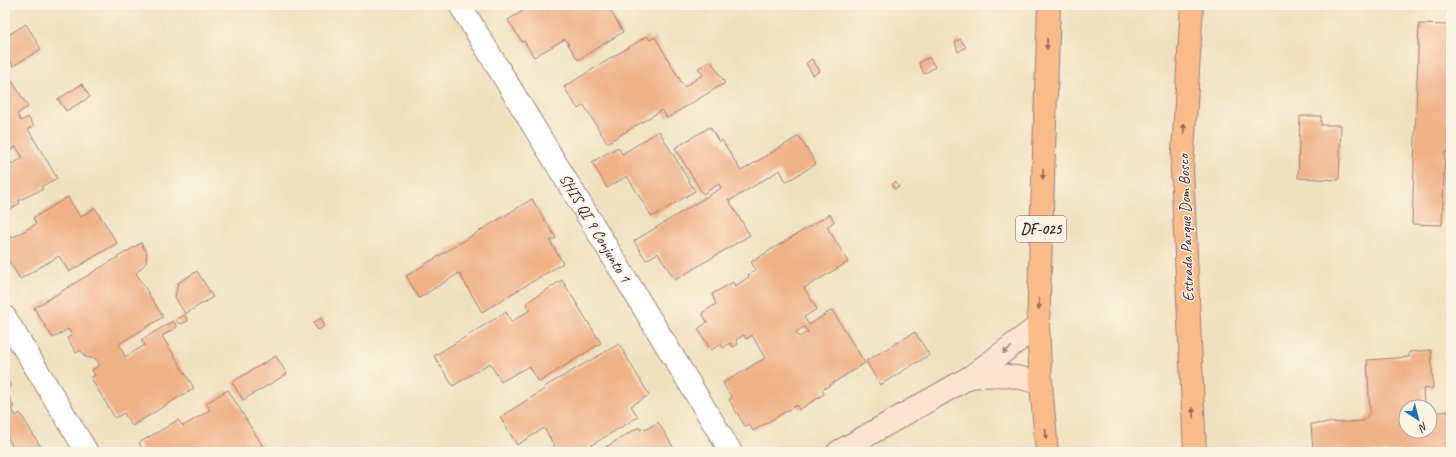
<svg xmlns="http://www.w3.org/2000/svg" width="1456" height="457" viewBox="0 0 1456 457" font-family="Caveat,sans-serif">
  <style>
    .building { fill: #efb186; fill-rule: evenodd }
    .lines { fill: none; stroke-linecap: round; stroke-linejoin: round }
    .street-casing { stroke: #9c8076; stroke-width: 24 }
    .secondary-casing { stroke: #9c8076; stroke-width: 24 }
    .primary-casing { stroke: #9c8076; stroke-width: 24 }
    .street { stroke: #fff; stroke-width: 22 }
    .secondary { stroke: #fde4d1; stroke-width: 22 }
    .primary { stroke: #fabc8b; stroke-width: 22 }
    .oneway { fill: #996656 }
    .oneway2 { fill: #a4827e }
    .labels { text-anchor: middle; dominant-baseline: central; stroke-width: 3; stroke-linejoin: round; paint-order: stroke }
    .shield { fill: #fcf5e5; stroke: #7f5f63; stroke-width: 1 }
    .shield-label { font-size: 15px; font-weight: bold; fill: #4a1f2b }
    .street-label { font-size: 16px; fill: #4a1f2b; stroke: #fcf5e5 }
  </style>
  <rect width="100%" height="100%" fill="#fcf5e5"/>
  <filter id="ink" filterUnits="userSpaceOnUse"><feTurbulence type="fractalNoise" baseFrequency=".025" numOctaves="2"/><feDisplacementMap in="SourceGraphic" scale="8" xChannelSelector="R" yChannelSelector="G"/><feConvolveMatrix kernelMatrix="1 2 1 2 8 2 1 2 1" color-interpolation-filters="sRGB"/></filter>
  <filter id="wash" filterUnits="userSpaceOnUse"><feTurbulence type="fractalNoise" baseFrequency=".012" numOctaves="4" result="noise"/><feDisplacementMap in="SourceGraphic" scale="16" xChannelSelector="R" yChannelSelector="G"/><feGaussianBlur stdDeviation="0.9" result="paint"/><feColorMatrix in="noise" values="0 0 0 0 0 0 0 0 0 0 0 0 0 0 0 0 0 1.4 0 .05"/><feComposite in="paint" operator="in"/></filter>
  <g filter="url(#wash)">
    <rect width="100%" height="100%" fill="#efe1c0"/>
    <g id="blocks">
      <g class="building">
        <path d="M533 5H545L548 10 556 5H607L623 32 578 60 565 39 534 57 524 41 522 42 508 20Z"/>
        <path d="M1448 22H1451V152H1445L1442 225 1412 224 1419 24 1448 25Z"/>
        <path d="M26 24 41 49 13 66 5 52V37Z"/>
        <path d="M647 36 650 40 655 37 684 87 703 75 698 68 711 61 725 83 667 118 662 110 607 143 584 105 578 109 564 87Z"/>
        <path d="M960 39 966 47 958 52 955 42Z"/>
        <path d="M929 57 935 67 924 74 919 63Z"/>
        <path d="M812 59 820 71 813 75 806 63Z"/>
        <path d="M5 69 28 107 17 114 21 121 28 117 34 126 28 129 57 178 41 187 43 189 18 201 20 203 9 210 8 208 5 209ZM16 147 23 158 12 164 6 153Z"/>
        <path d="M82 84 90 97 66 111 58 99Z"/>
        <path d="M1300 116H1321V125H1341L1339 180 1298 178Z"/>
        <path d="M710 127 719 142 722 140 741 171 799 136 816 164 786 182 780 170 731 200 728 199 750 235 675 280 658 253 646 260 634 241 721 188 719 184 703 194 675 148Z"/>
        <path d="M659 131 695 191 652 217 627 176 607 188 592 162 618 147 622 154Z"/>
        <path d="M896 182 899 187 894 189 892 184Z"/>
        <path d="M68 197 80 217 95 208 117 243 69 272 59 256 20 279 5 254V227L12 238 36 224 33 218Z"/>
        <path d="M532 199 556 238 550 241 563 263 482 312 459 273 419 298 406 276Z"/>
        <path d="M830 214 834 222 827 227 848 262 804 288 817 309 804 317 809 325 832 310 865 363 822 390 824 394 799 410 797 405 753 431 749 424 745 426 729 400 732 398 723 383 765 358 752 335 746 339 744 335 736 340 738 344 733 347 730 343 723 348 721 344 711 350 698 329 707 322 702 313 716 304 712 294 733 282 735 286 749 277 748 275 756 270 751 262ZM804 327 808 332 799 337 796 332Z"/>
        <path d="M141 243 147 253 146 263 136 273 163 317 119 344 125 357 145 345 141 340 173 321 177 327 162 336 194 388 132 426 124 413 115 418 91 378 95 375 92 370 100 365 96 359 85 357 81 350 76 353 67 338 72 335 68 329 53 338 34 308Z"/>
        <path d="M197 271 213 297 185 314 175 297 178 283Z"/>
        <path d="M562 280 601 343 539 382 529 366 501 382 490 363 453 386 434 356 506 312 511 322 530 310 526 303Z"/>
        <path d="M184 315 188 321 181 324 175 320Z"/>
        <path d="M321 318 325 326 318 330 313 323Z"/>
        <path d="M915 332 929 355 880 385 866 361Z"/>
        <path d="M619 344 649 395 631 406 638 417 580 452H558L544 428 517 445 500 417 545 389 544 387Z"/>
        <path d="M1431 350 1433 388 1423 389 1424 407H1406V431H1430V413L1451 411V452H1313L1311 424 1363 421 1370 413 1367 360 1409 357V352Z"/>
        <path d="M276 356 287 374 243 400 232 382Z"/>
        <path d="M5 376 11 386 5 390Z"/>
        <path d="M5 390 14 407 11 409 16 416 20 413 44 452H13L15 451 5 433Z"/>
        <path d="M228 390 265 450 262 452H144L139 443 178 420 183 426 210 410 206 403Z"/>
        <path d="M658 422 676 452H602L607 449 606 447 639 427 640 430 644 428 645 430Z"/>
      </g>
    </g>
  </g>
  <g filter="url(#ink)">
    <use href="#blocks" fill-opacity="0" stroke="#9c8076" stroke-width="1"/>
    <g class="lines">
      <defs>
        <g id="street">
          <path d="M460 5 731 452"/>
          <path d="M5 317 87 452"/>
        </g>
        <g id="secondary">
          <path d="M970 377C1000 374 1012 374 1041 384"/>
          <path d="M838 452 970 377 1038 326"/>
        </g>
        <g id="primary">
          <path d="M1192 5 1182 168 1195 452"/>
          <path d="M1047 452 1041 384 1038 326 1049 5"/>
        </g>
      </defs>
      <use href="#street" class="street-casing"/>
      <use href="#secondary" class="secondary-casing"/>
      <use href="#primary" class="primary-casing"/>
      <use href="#street" class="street"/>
      <use href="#secondary" class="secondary"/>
      <use href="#primary" class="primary"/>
    </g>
    <defs><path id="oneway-solid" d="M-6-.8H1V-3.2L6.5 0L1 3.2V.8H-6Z"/></defs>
    <g class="oneway">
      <use href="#oneway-solid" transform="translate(1047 44) rotate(92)"/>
      <use href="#oneway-solid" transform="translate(1184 129) rotate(-87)"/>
      <use href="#oneway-solid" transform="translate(1043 174) rotate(92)"/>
      <use href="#oneway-solid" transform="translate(1039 304) rotate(92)"/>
      <use href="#oneway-solid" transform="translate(1193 413) rotate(-93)"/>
      <use href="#oneway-solid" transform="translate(1046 434) rotate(85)"/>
    </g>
    <use class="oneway2" href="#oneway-solid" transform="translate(1007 350) rotate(143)"/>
  </g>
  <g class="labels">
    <rect class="shield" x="1016" y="216" width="50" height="26" rx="3"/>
    <g class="shield-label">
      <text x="1041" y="229">DF-025</text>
    </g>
    <g class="street-label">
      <text transform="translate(595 228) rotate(59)">SHIS QI 9 Conjunto 1</text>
      <text transform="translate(1186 228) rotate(-92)">Estrada Parque Dom Bosco</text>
    </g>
  </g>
  <rect width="1456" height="457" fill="none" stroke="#fcf5e5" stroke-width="20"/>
  <g transform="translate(1418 419) rotate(144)"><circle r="19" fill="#fcf5e5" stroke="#b59f9b"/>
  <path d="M0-3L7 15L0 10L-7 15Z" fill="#1f6fb2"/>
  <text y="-6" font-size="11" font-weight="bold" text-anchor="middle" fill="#4a1f2b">N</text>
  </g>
</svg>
